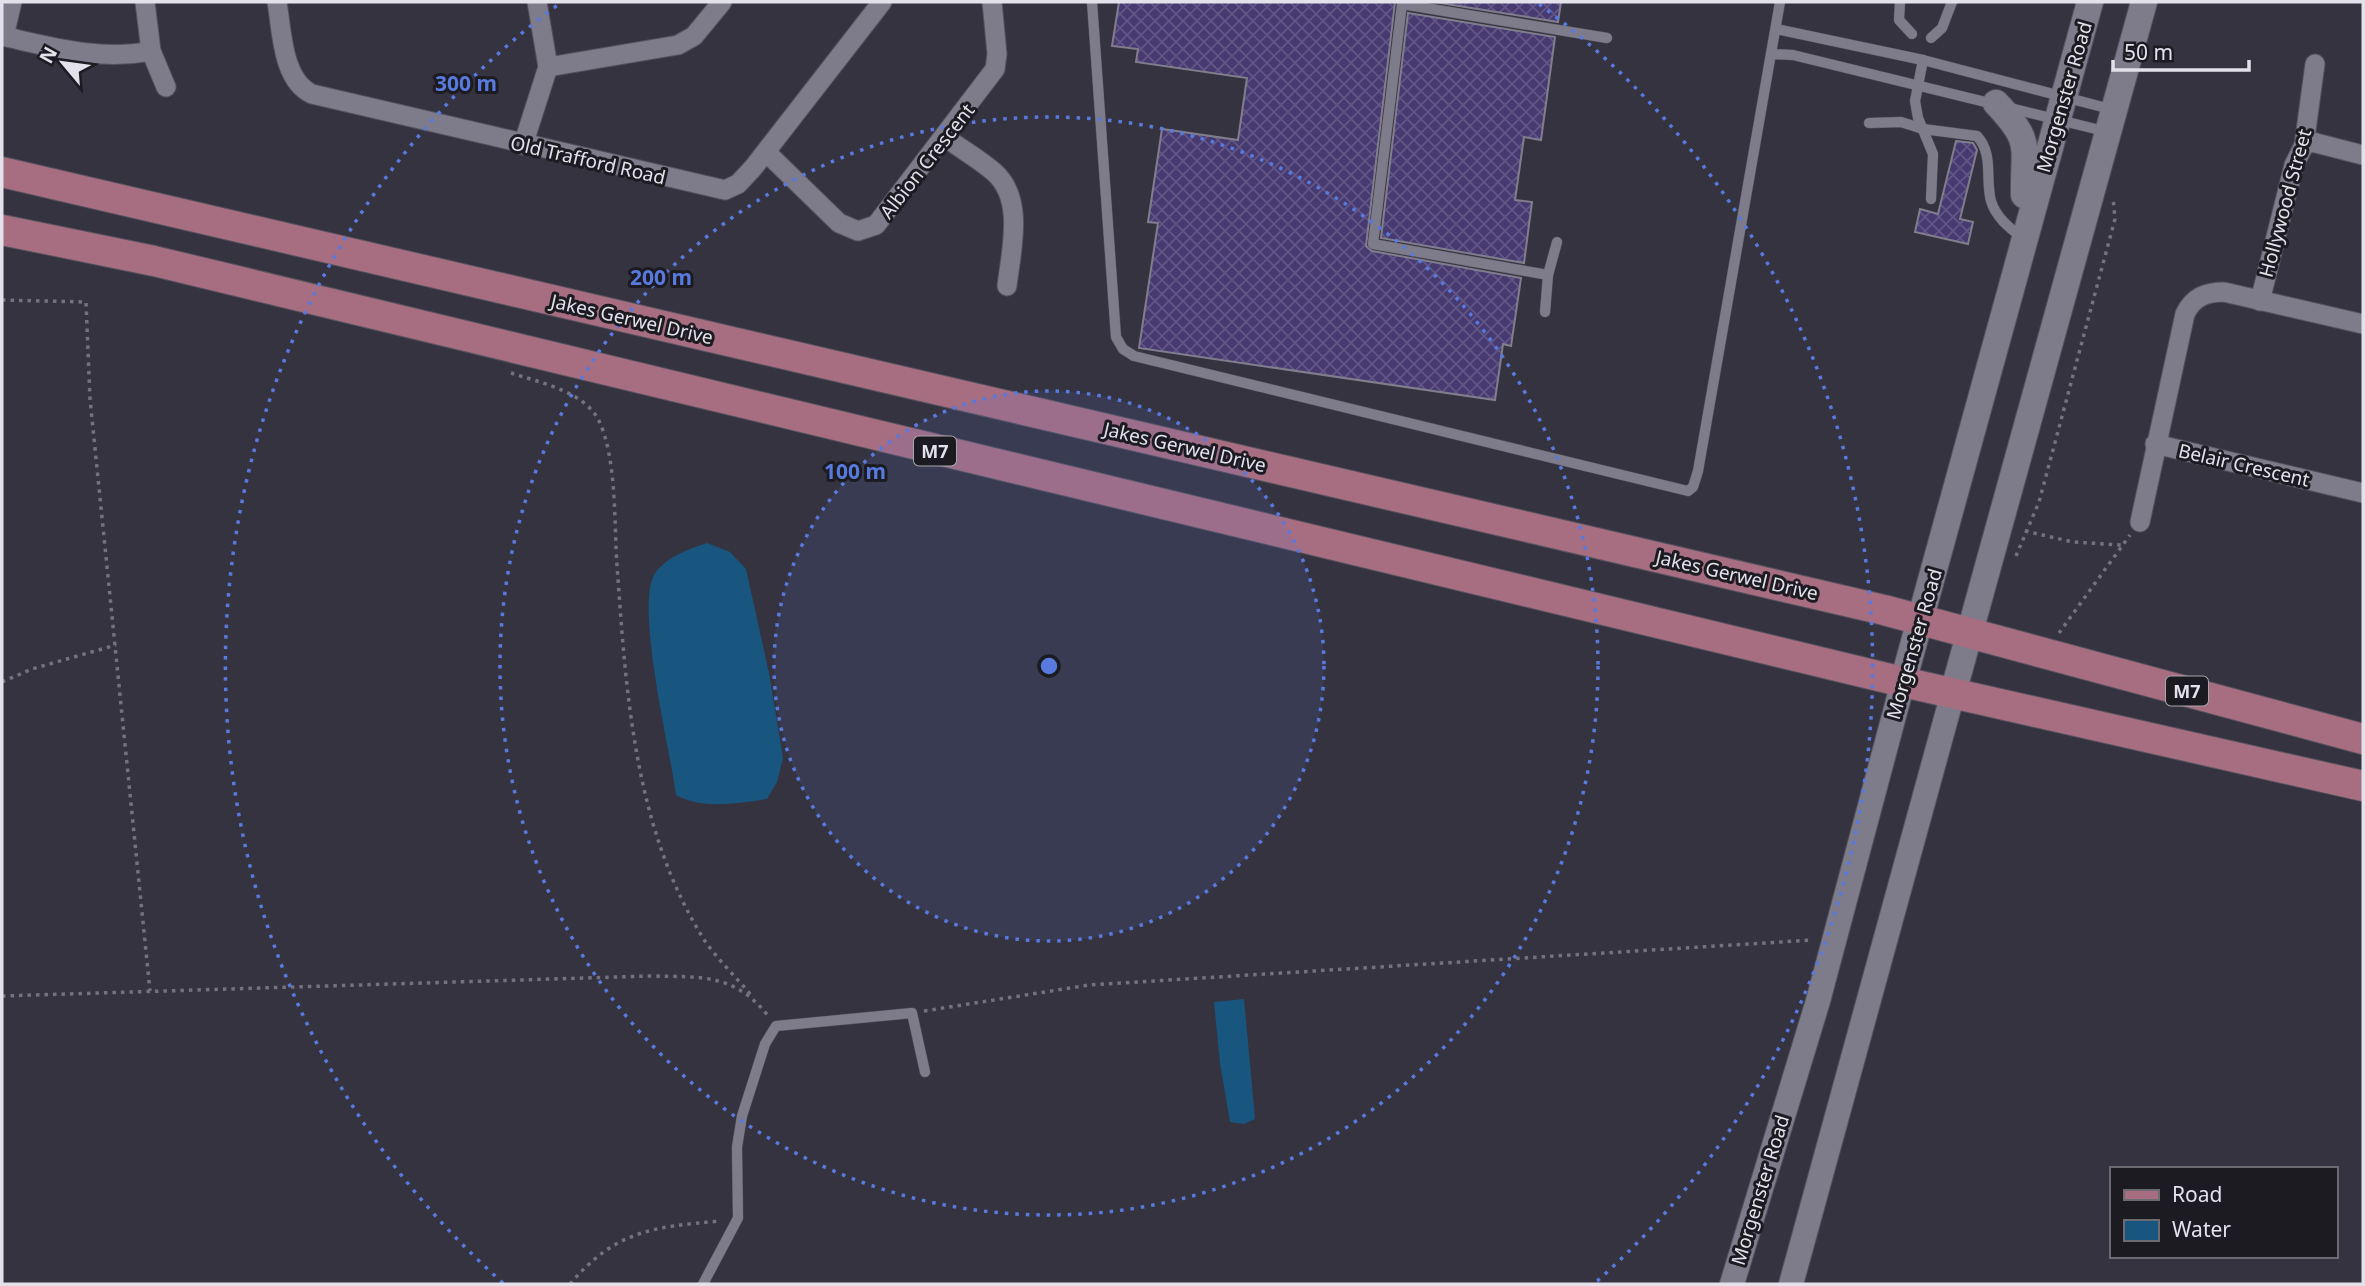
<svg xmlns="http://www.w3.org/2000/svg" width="2365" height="1286" viewBox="0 0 2365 1286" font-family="'Noto Sans',sans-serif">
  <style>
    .water { fill: #185680 }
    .building { fill: url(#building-cross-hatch); stroke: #807e8d; stroke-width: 2 }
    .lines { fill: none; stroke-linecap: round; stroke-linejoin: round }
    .service-casing { stroke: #54525d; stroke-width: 11 }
    .minor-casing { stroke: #54525d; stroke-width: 21 }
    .tertiary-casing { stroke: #54525d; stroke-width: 26 }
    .secondary-casing { stroke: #54525d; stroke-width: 28 }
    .primary-casing { stroke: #54525d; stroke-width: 32 }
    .path { stroke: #74727e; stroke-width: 3.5; stroke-dasharray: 3.5 5; stroke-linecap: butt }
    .service { stroke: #7e7c8b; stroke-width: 10 }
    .minor { stroke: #7e7c8b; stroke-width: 19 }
    .tertiary { stroke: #7e7c8b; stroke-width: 24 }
    .secondary { stroke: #7e7c8b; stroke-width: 26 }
    .primary { stroke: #a76d80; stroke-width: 30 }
    .ring { fill: none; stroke: #587ade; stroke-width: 3.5; stroke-dasharray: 3.5 7 }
    .labels { text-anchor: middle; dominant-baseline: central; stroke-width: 6; stroke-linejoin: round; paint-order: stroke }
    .shield { fill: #1c1b21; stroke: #a7a6ae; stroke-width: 2 }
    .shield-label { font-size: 18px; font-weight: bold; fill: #e3e2eb }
    .street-label { font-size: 19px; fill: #e3e2eb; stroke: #1c1b21 }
    .centre { fill: #587ade; stroke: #1c1b21; stroke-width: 3.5 }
    .ring-label { font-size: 21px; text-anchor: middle; font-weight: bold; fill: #587ade; stroke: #1c1b21; stroke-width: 6; stroke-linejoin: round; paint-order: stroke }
  </style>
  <defs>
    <pattern id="building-cross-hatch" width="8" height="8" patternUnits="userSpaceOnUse" patternTransform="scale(1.75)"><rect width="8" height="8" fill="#463a71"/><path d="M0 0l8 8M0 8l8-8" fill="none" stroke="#615685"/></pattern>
  </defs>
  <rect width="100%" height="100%" fill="#353340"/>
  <g class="water">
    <path d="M707 543 730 552 746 569 769 673 783 758 777 782 767 799C737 803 703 810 676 795 671 753 633 601 656 572 668 556 690 549 707 543Z"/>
    <path d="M1244 999 1255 1119 1244 1124 1230 1122 1220 1063 1214 1002Z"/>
  </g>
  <g class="building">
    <path d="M1119 2H1395L1366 246 1372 251 1521 278 1511 346 1503 344 1495 400 1139 348 1158 223 1148 222 1162 129 1238 140 1247 78 1136 62 1138 49 1112 46Z"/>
    <path d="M1434 2H1561L1558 22Z"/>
    <path d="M1408 13 1555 37 1541 140 1524 137 1515 200 1532 202 1524 263 1381 238Z"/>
    <path d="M1956 141 1973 143 1977 150 1960 219 1973 222 1968 244 1915 232 1920 209 1938 214Z"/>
  </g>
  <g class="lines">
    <defs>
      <g id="service">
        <path d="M1092 2 1116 337 1123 349 1134 356 1688 491 1693 487 1698 471 1780 2"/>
        <path d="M1900 2 1899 20 1912 34"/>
        <path d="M1776 29 1923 60 2114 110"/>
        <path d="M1931 38 1942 28 1952 2"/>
        <path d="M1771 54 1793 55 2108 132"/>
        <path d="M1923 60 1915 101 1918 118 1933 154 1931 199"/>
        <path d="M1869 123 1901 122 1923 129 1977 136C1994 154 1985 180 1991 201 1996 218 2011 229 2024 239"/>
        <path d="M1548 275 1373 244 1402 4 1607 38"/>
        <path d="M1545 312 1548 275 1557 242"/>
        <path d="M703 1284 738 1218 737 1147 742 1116 765 1044 776 1026 912 1013 925 1072"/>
      </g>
      <g id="minor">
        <path d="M145 2 151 51 166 87"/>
        <path d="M277 2C282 31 282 80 312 94L725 190 738 184 753 168 882 2"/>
        <path d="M2 36C52 47 100 61 151 51"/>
        <path d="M4 36 12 2"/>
        <path d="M548 67 678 45 694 36 722 2"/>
        <path d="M945 137C961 149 979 159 994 172 1025 199 1011 251 1007 286"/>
        <path d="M523 145 548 67 537 2"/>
        <path d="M2304 145 2312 142 2363 155"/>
        <path d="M766 152 839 223 858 231 876 225 995 69 997 54 992 2"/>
        <path d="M2260 301 2294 165 2304 145 2315 64"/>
        <path d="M2155 444 2363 493"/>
        <path d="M2140 522 2185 314C2193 297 2206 292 2224 292L2363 324"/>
      </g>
      <g id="tertiary">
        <path d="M1732 1284 1818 1001 1903 682"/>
        <path d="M1791 1284 1953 693"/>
      </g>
      <g id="secondary">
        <path d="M1996 103C2034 143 2023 146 2024 195"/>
        <path d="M1903 682 2090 2"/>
        <path d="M1953 693 2144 2"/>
      </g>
      <g id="primary">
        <path d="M2 172 1884 610 2363 739"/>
        <path d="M2 230 154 261 1903 682 2363 786"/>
      </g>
    </defs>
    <use href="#service" class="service-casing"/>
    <use href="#minor" class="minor-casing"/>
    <use href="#tertiary" class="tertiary-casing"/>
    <use href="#secondary" class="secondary-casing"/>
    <use href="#primary" class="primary-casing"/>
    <g class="path">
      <path d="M2 300 86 302 90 399 150 991"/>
      <path d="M511 373C538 382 583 391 598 419 617 456 614 523 617 565 626 692 634 827 703 938 716 958 736 977 751 995"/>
      <path d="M2025 531 2073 542 2122 545"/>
      <path d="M2016 556 2039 502 2115 219 2113 197"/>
      <path d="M2059 633 2130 535"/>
      <path d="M2 682 32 669 116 645"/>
      <path d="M2 996 650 976C701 977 735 973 769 1017"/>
      <path d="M924 1011 1089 985 1813 940"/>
      <path d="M570 1284C616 1230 653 1227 720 1221"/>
    </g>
    <use href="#service" class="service"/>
    <use href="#minor" class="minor"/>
    <use href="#tertiary" class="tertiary"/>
    <use href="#secondary" class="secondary"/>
    <use href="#primary" class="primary"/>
  </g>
  <circle cx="1049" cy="666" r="275" fill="#587ade" fill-opacity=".12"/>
  <g class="ring">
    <circle cx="1049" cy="666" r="275"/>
    <circle cx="1049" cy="666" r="549"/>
    <path d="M503 1283A824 824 0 0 1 559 4M1539 4A824 824 0 0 1 1595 1283"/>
  </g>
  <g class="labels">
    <g class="shield">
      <rect x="914" y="436.5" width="42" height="29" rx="5"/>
      <rect x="2166" y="676.5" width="42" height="29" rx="5"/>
    </g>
    <g class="shield-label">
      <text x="935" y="451">M7</text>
      <text x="2187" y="691">M7</text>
    </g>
    <g class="street-label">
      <text transform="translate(2064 97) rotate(-74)">Morgenster Road</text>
      <text transform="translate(588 160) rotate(13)">Old Trafford Road</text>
      <text transform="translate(927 161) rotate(-52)">Albion Crescent</text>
      <text transform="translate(2285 203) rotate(-75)">Hollywood Street</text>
      <text transform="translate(632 319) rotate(13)">Jakes Gerwel Drive</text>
      <text transform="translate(1185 447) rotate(13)">Jakes Gerwel Drive</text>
      <text transform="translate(2244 465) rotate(13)">Belair Crescent</text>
      <text transform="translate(1737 575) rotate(13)">Jakes Gerwel Drive</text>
      <text transform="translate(1914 644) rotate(-74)">Morgenster Road</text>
      <text transform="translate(1760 1190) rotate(-73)">Morgenster Road</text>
    </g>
  </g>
  <circle cx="1049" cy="666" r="10" class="centre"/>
  <g class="ring-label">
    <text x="466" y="91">300 m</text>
    <text x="661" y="285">200 m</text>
    <text x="855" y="479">100 m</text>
  </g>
  <rect width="2365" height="1286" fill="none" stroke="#e3e2eb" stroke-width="7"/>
  <rect x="2110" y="1167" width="228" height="91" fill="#1c1b21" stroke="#6c6b72" stroke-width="2"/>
  <rect x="2124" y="1190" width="35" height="10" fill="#a76d80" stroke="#6c6b72" stroke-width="2"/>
  <text x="2172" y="1202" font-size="21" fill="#e3e2eb">Road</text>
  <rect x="2124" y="1220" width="35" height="21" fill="#185680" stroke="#6c6b72" stroke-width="2"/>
  <text x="2172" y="1237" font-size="21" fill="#e3e2eb">Water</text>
  <g transform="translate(63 63) rotate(299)" stroke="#1c1b21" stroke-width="5" paint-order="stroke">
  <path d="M0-5L12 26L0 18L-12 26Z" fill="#e3e2eb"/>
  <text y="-10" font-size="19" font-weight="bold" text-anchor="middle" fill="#e3e2eb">N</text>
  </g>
  <path d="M2113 60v10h136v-10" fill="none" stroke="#e3e2eb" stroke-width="3.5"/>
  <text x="2124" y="60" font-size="21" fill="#e3e2eb" stroke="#1c1b21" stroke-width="5" paint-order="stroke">50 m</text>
</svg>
